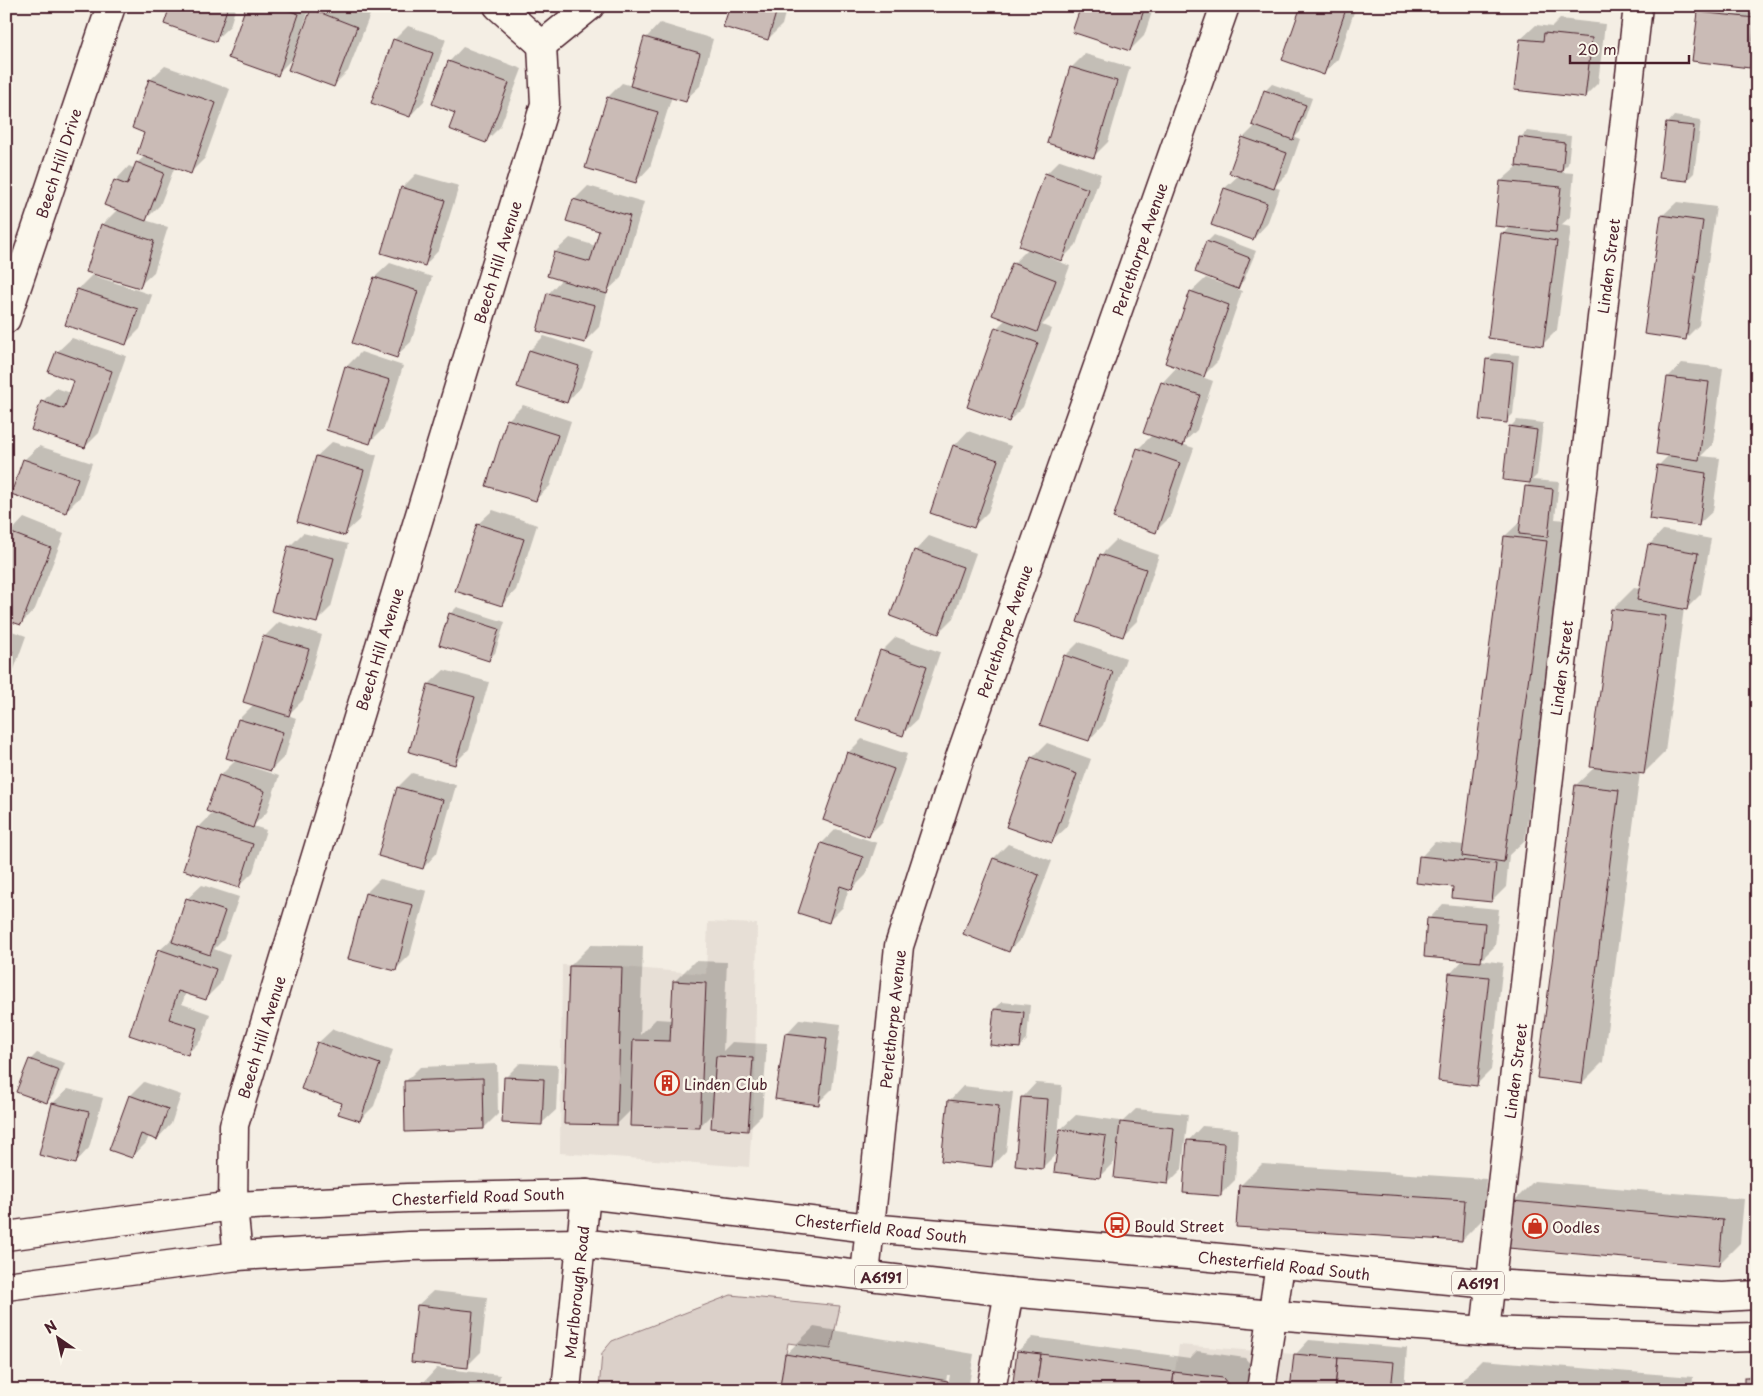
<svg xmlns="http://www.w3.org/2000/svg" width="1763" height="1396" viewBox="0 0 1763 1396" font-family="'Playpen Sans',sans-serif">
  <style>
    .built { fill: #e7dfd6 }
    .green { fill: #dbd0c9; stroke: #92787a }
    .shadow { fill: #0003 }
    .building { fill: #cabbb6; stroke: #4a1f2b }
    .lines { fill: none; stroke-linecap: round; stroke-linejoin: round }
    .street-casing { stroke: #4a1f2b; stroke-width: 31 }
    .primary-casing { stroke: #4a1f2b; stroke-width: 31 }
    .street { stroke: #fbf7ec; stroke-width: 28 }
    .primary { stroke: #fbf7ec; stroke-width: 28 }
    .labels { text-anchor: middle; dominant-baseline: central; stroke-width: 5; stroke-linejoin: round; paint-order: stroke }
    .shield { fill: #fbf7ec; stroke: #7f6065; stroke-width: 1 }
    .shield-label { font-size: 14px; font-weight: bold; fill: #4a1f2b }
    .street-label { font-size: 15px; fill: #4a1f2b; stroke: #fbf7ec }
    .poi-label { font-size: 15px; fill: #4a1f2b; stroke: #fbf7ec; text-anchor: start }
  </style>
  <rect width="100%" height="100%" fill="#f4eee4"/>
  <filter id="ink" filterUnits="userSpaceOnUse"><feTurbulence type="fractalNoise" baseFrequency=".02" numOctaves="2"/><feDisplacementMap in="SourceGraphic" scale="10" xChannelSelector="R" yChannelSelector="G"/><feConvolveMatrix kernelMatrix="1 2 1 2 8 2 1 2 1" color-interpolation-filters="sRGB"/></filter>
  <g filter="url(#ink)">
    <g class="built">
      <path d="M708 922 757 924 755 1079 749 1167 560 1153 562 965 622 967 706 974Z"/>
      <path d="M1179 1345 1394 1362 1391 1390H1172Z"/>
    </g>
    <path class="green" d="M731 1295 840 1306 831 1349 788 1343 780 1387 796 1390H599L602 1353 612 1341Z"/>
    <g class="shadow">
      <path d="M6 6H16L6 17Z"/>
      <path d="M171 6H236L230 26 215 40Z"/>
      <path d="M247 6H310L302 31 304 32 312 10 316 6H354L371 12 348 71 334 85 294 57 277 74Z"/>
      <path d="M731 6H787L782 25 768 39Z"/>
      <path d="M1082 6H1154L1144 36 1130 50Z"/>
      <path d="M1303 6H1356L1338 59 1323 74Z"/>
      <path d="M1705 6H1757V59L1749 67 1699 12Z"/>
      <path d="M1560 19 1605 24 1598 83 1584 97 1521 39 1536 25 1552 27Z"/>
      <path d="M660 23 713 39 700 86 685 100 672 96 650 167 636 182 608 97 622 83 632 86 646 38Z"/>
      <path d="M408 26 446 39 424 101 410 116 394 40Z"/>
      <path d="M463 47 522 69 500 127 486 141 457 112 449 62Z"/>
      <path d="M1085 54 1130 67 1108 142 1094 156 1071 68Z"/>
      <path d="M165 66 230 89 205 158 191 172 175 166 160 205 145 220 168 227 154 272 139 286 102 225 118 209 115 181 129 166 135 169 137 163 145 156 150 80Z"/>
      <path d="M1272 84 1312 98 1300 132 1295 137 1300 139 1288 173 1274 187 1280 189 1267 224 1253 239 1225 188 1239 175 1243 138 1256 125 1265 91Z"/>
      <path d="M1674 116 1701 120 1694 173 1687 180 1668 123Z"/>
      <path d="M1527 131 1571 136 1568 164 1560 172 1574 173 1570 217 1561 225 1571 227 1557 330 1543 344 1503 234 1510 226 1501 181 1517 167 1520 138Z"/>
      <path d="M1060 160 1101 174 1076 245 1061 260 1049 255 1048 257 1070 266 1051 316 1042 325 1052 329 1023 407 1009 421 997 328 1006 319 1013 264 1029 248 1046 174Z"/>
      <path d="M416 174 459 186 439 250 425 265 402 188Z"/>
      <path d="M588 186 644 202 621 278 608 290 599 327 585 341 548 294 562 279 548 275 555 252 570 238 596 246 601 230 574 200Z"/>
      <path d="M1677 202 1716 207 1699 325 1685 339 1662 216Z"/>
      <path d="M1214 235 1256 251 1244 280 1236 289 1242 291 1218 361 1202 377 1213 381 1197 430 1182 444 1194 448 1170 517 1155 532 1138 449 1153 434 1162 383 1176 368 1187 372 1188 370 1191 292 1206 278 1222 284 1223 281 1207 242Z"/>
      <path d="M390 263 432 277 411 342 396 356 354 342 375 277Z"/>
      <path d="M92 275 152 295 140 329 126 343 78 289Z"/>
      <path d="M544 336 593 352 581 387 567 402 519 386 530 350Z"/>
      <path d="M72 338 126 356 99 433 85 447 42 402 56 388 71 393 76 380 57 352Z"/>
      <path d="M361 352 403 366 384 428 370 442 346 367Z"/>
      <path d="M1494 353 1519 355 1513 414 1506 421 1487 360Z"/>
      <path d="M1682 363 1723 368 1713 444 1701 456 1720 458 1713 511 1698 525 1658 466 1669 455 1668 377Z"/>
      <path d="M523 405 571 421 550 486 535 500 508 420Z"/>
      <path d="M1517 420 1543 423 1537 475 1532 480 1559 482 1555 519 1567 520 1525 840 1509 855 1506 887 1492 901 1455 886 1421 857 1435 842 1464 845 1505 536 1522 520 1526 487 1531 482 1504 479 1510 427Z"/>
      <path d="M968 431 1011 446 988 512 974 526 954 446Z"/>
      <path d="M332 442 377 455 359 520 344 534 298 521 317 456Z"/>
      <path d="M39 446 92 463 80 497 66 511 24 460Z"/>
      <path d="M493 510 537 525 516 590 502 605 457 590 478 524Z"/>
      <path d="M24 518 64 534 35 609 21 624 10 533Z"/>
      <path d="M1663 530 1711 539 1701 594 1687 608H1684L1665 752 1644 773 1640 772 1603 1062 1582 1083 1576 785 1595 767 1612 610 1634 588 1640 589 1649 545Z"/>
      <path d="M303 533 348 544 331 607 317 621 289 547Z"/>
      <path d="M929 536 976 553 953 618 939 632 915 551Z"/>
      <path d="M1116 540 1159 555 1137 621 1122 636 1101 555Z"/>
      <path d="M457 607 505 622 495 653 488 660 450 614Z"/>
      <path d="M279 622 322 635 303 700 288 715 296 718 285 756 271 770 244 762 243 764 279 776 267 812 253 826 266 830 253 872 239 886 198 828 213 813 220 776 236 760 239 719 254 704 264 637Z"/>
      <path d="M6 629 26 636 6 692Z"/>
      <path d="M896 637 940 652 917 720 902 734 882 651Z"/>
      <path d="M1079 642 1126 658 1103 725 1089 740 1065 656Z"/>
      <path d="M444 670 489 682 469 749 455 763 429 684Z"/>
      <path d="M862 739 907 754 883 821 869 835 848 753Z"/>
      <path d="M1047 743 1091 759 1066 828 1051 842 1032 758Z"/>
      <path d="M412 773 456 785 437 853 423 868 398 787Z"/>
      <path d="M836 829 877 843 866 875 852 889 849 888 843 907 829 921 822 843Z"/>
      <path d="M1008 844 1052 861 1023 936 1009 951 994 858Z"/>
      <path d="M380 879 427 891 410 955 395 970 349 958 366 893Z"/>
      <path d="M202 885 239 897 224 939 214 949 230 955 220 984 205 999 186 992 182 1004 210 1014 202 1039 188 1053 131 1034 160 950 175 936 187 899Z"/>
      <path d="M1443 904 1499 909 1495 946 1481 960 1503 963 1491 1070 1477 1084 1439 1080 1451 973 1464 959 1429 919Z"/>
      <path d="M591 945 643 946 640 1035 656 1019 672 1020 674 982 695 961 727 962 723 1051 732 1042 767 1044 762 1115 748 1129 713 1113 699 1127 632 1109 617 1124 570 966Z"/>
      <path d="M1002 1002 1030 1005 1027 1040 1020 1047 995 1009Z"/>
      <path d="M800 1019 841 1024 832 1089 818 1103 786 1034Z"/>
      <path d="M333 1029 393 1050 374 1106 360 1120 344 1103 318 1043Z"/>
      <path d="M37 1053 65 1063 53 1095 47 1102 30 1060Z"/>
      <path d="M520 1063 558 1065 556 1110 541 1124 506 1077Z"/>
      <path d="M497 1064 498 1114 484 1128 406 1081 420 1067Z"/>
      <path d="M144 1082 181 1095 171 1124 157 1139 149 1136 146 1143 132 1157 130 1096Z"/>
      <path d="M1036 1083 1062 1085 1058 1138H1060L1061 1129 1076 1115 1120 1121V1124L1136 1109 1188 1114 1182 1169 1168 1183 1117 1144 1114 1162 1099 1177 1058 1152 1042 1168 1022 1098Z"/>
      <path d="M963 1086 1013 1092 1006 1151 992 1166 949 1101Z"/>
      <path d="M68 1089 103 1098 89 1148 75 1163 40 1154 53 1103Z"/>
      <path d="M1202 1126 1238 1129 1235 1180 1221 1194 1188 1141Z"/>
      <path d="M1262 1164 1486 1179 1483 1219 1462 1240 1240 1186Z"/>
      <path d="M1534 1181 1744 1199 1740 1243 1718 1265 1513 1202Z"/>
      <path d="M433 1291 487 1297 481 1352 467 1366 418 1305Z"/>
      <path d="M814 1327 974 1354 968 1390H947L950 1375H947L945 1390 786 1354Z"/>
      <path d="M1033 1337 1190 1358 1197 1351 1245 1358 1251 1365 1247 1390H1013L1018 1351Z"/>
      <path d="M1309 1340 1407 1348 1404 1390H1291L1295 1355Z"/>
      <path d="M1482 1360 1693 1377 1692 1390H1455V1387Z"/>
      <path d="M1757 1367V1390L1746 1378Z"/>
      <path d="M437 1368 500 1375 498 1390H422L423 1383Z"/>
    </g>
    <g class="building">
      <path d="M6 6 12 11 6 18Z"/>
      <path d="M170 6H228L216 42 164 24Z"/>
      <path d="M246 6H276L299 14 278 76 228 58Z"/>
      <path d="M730 6H778L768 40 723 27Z"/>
      <path d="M1081 6 1145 7 1130 51 1072 32Z"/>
      <path d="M1301 6H1347L1324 75 1282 60Z"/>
      <path d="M311 9 357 27 334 87 288 70Z"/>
      <path d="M1698 12 1755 18 1750 68 1692 61Z"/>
      <path d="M1544 33 1592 38 1585 98 1514 90 1520 39 1543 41Z"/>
      <path d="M644 37 700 53 686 102 630 86Z"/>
      <path d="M393 39 433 53 410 117 371 103Z"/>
      <path d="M448 61 509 83 486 143 449 129 455 113 432 104Z"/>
      <path d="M1070 67 1117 81 1094 158 1047 143Z"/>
      <path d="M149 79 216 103 191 174 137 154 144 133 132 128Z"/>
      <path d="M1264 90 1306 105 1293 140 1252 125Z"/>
      <path d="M607 97 658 112 636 183 585 168Z"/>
      <path d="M1666 123 1694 126 1687 181 1659 178Z"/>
      <path d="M1242 137 1287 153 1274 189 1229 173Z"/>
      <path d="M1519 137 1565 143 1562 172 1516 166Z"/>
      <path d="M136 162 164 173 146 221 104 205 114 180 127 185Z"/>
      <path d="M1045 173 1088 189 1062 261 1019 246Z"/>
      <path d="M1500 181 1561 187 1556 232 1495 226Z"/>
      <path d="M401 187 445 200 425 266 381 253Z"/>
      <path d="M1224 188 1267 203 1253 240 1211 225Z"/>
      <path d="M573 199 630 216 607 294 547 276 554 252 590 262 599 231 566 221Z"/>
      <path d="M1661 215 1703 221 1686 340 1644 334Z"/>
      <path d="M101 224 154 241 140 288 86 272Z"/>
      <path d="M1501 233 1557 241 1543 346 1488 338Z"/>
      <path d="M1206 241 1250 258 1238 289 1195 272Z"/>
      <path d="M1012 263 1056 280 1037 332 992 315Z"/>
      <path d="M374 277 418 291 397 358 352 343Z"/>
      <path d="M77 289 138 309 126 345 65 325Z"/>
      <path d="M1190 291 1229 305 1204 377 1165 363Z"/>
      <path d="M547 293 595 305 585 343 537 331Z"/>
      <path d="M995 327 1038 343 1009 422 967 407Z"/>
      <path d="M529 350 579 366 567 403 517 387Z"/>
      <path d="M56 351 112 371 85 448 31 430 41 401 64 409 74 381 48 372Z"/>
      <path d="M1486 359 1513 362 1507 423 1479 420Z"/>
      <path d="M345 366 390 380 370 444 326 430Z"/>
      <path d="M1667 377 1709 382 1699 460 1656 454Z"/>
      <path d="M1161 382 1200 395 1183 446 1143 433Z"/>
      <path d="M507 419 558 435 536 501 486 486Z"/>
      <path d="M1509 426 1537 430 1530 483 1503 480Z"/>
      <path d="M953 445 998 460 974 528 930 513Z"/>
      <path d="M1137 448 1180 463 1156 533 1113 518Z"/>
      <path d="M316 456 364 470 345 536 297 522Z"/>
      <path d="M23 459 78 478 66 513 11 494Z"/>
      <path d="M1657 465 1706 473 1699 526 1649 519Z"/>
      <path d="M1525 486 1553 489 1548 537 1519 534Z"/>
      <path d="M477 524 524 539 502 606 455 591Z"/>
      <path d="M9 532 51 548 21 625 6 620V538Z"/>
      <path d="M1504 536 1547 541 1504 862 1462 856Z"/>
      <path d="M1648 544 1698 553 1687 610 1637 600Z"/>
      <path d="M288 546 334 558 317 623 271 611Z"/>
      <path d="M914 550 963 567 939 634 890 616Z"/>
      <path d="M1100 554 1146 569 1123 637 1077 622Z"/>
      <path d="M1611 609 1666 616 1644 774 1590 767Z"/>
      <path d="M449 613 499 629 489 661 439 645Z"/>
      <path d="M263 636 309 649 289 716 243 702Z"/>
      <path d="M6 648 13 651 6 669Z"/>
      <path d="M880 650 927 666 903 736 856 720Z"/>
      <path d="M1064 655 1113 672 1089 741 1040 725Z"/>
      <path d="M428 684 475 697 455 765 409 752Z"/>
      <path d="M238 719 283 732 271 771 226 758Z"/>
      <path d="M847 752 894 769 869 837 823 820Z"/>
      <path d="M1031 757 1077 774 1052 843 1006 827Z"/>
      <path d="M219 775 265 791 253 828 206 811Z"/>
      <path d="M1575 785 1619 790 1582 1084 1537 1078Z"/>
      <path d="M397 787 443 800 423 869 378 856Z"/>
      <path d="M197 827 253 844 239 888 183 870Z"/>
      <path d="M821 843 863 857 852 890 840 886 829 923 798 913Z"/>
      <path d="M1419 856 1496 864 1492 902 1452 898 1453 887 1416 883Z"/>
      <path d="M993 858 1039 875 1009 952 963 934Z"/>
      <path d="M365 893 413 905 396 971 348 959Z"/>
      <path d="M186 898 225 911 210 955 172 942Z"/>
      <path d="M1427 918 1485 923 1481 962 1424 957Z"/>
      <path d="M158 949 216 969 206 1000 178 991 169 1019 197 1028 188 1055 129 1035Z"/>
      <path d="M569 966 622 967 617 1125 564 1124Z"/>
      <path d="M1449 973 1489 977 1477 1086 1438 1081Z"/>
      <path d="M673 981 706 983 700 1128 630 1126 633 1040 670 1041Z"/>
      <path d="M994 1009 1024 1012 1020 1048 990 1045Z"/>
      <path d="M785 1033 827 1038 819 1105 775 1099Z"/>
      <path d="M317 1042 380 1064 360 1121 338 1114 342 1103 301 1089Z"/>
      <path d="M716 1056 753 1058 748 1131 711 1128Z"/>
      <path d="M29 1059 59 1070 47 1103 16 1092Z"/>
      <path d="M504 1077 544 1079 542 1125 502 1123Z"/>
      <path d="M483 1078 484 1129 405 1132 404 1081Z"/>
      <path d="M129 1095 168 1109 157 1140 141 1134 132 1158 109 1150Z"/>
      <path d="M1021 1097 1048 1099 1043 1169 1015 1166Z"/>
      <path d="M948 1100 999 1106 992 1167 941 1161Z"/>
      <path d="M52 1103 89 1112 76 1164 39 1155Z"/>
      <path d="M1120 1122 1174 1128 1168 1184 1114 1178Z"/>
      <path d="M1060 1129 1106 1136 1100 1178 1054 1172Z"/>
      <path d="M1187 1140 1224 1143 1221 1196 1183 1193Z"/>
      <path d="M1239 1185 1465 1200 1462 1241 1236 1227Z"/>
      <path d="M1512 1201 1723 1220 1719 1266 1508 1248Z"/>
      <path d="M417 1305 473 1311 468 1368 411 1362Z"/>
      <path d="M1017 1351 1041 1354 1036 1390H1012Z"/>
      <path d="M785 1354 948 1381 946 1390H796L780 1387Z"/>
      <path d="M1041 1354 1174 1372 1172 1390H1036Z"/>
      <path d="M1294 1354 1338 1358 1335 1390H1290Z"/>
      <path d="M1338 1358 1394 1362 1391 1390H1335Z"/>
      <path d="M1174 1372 1223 1378 1230 1387V1390H1172Z"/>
      <rect x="1744" y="1378" width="13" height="12"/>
      <path d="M422 1382 486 1389V1390H421Z"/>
      <path d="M1454 1387 1489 1390H1453Z"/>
    </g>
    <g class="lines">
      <defs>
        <g id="street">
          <path d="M498 6 542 45"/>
          <path d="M542 45 590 6"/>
          <path d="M6 319 111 6"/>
          <path d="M238 1256 233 1206 234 1125 545 104 542 45"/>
          <path d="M865 1275 899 946 957 766 1225 6"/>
          <path d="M1485 1331 1638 6"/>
          <path d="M566 1390 586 1194"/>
          <path d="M991 1390 1009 1292"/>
          <path d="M1261 1390 1280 1265"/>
        </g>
        <g id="primary">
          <path d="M6 1236 233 1206 407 1198 586 1194 869 1228 1200 1256 1490 1284 1722 1297 1757 1295"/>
          <path d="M6 1286 238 1256 409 1246 580 1243 1009 1292 1273 1315 1485 1331 1713 1338 1757 1337"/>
        </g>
      </defs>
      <use href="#street" class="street-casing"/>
      <use href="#primary" class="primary-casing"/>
      <use href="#street" class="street"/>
      <use href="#primary" class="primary"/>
    </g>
  </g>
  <defs>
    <symbol id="building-ring" viewBox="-11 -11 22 22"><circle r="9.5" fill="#fbf7ec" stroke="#c8321e" stroke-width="1.5"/><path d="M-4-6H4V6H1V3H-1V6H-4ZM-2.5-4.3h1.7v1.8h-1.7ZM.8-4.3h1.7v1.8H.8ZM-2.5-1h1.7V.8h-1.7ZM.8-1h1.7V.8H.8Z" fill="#c8321e"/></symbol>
    <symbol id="bus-ring" viewBox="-11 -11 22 22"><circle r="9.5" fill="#fbf7ec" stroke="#c8321e" stroke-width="1.5"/><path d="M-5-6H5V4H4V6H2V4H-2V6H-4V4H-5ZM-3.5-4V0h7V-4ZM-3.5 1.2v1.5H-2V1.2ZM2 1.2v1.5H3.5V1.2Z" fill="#c8321e"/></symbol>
    <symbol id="shop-ring" viewBox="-11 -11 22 22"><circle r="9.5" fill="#fbf7ec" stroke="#c8321e" stroke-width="1.5"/><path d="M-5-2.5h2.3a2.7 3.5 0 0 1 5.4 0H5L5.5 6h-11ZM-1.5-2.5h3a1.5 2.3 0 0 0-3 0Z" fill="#c8321e"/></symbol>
  </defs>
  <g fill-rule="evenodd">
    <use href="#building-ring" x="653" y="1069" width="28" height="28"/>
    <use href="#bus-ring" x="1103" y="1211" width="28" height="28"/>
    <use href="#shop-ring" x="1521" y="1212" width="28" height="28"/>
  </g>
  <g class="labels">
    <g class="shield">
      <rect x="855" y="1265.5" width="52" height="23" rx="4"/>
      <rect x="1452" y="1271.5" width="52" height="23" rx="4"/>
    </g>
    <g class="shield-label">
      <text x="881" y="1277">A6191</text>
      <text x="1478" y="1283">A6191</text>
    </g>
    <g class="street-label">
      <text transform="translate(58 163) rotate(-72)">Beech Hill Drive</text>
      <text transform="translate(1139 249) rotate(-71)">Perlethorpe Avenue</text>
      <text transform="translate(497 262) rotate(-73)">Beech Hill Avenue</text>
      <text transform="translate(1608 266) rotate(-83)">Linden Street</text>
      <text transform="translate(1004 631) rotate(-71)">Perlethorpe Avenue</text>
      <text transform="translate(379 649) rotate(-73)">Beech Hill Avenue</text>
      <text transform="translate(1561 668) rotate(-83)">Linden Street</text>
      <text transform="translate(892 1019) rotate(-84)">Perlethorpe Avenue</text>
      <text transform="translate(261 1037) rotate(-73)">Beech Hill Avenue</text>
      <text transform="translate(1515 1071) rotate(-83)">Linden Street</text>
      <text transform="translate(478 1196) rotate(-2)">Chesterfield Road South</text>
      <text transform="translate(881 1228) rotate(6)">Chesterfield Road South</text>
      <text transform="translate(1284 1265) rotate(6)">Chesterfield Road South</text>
      <text transform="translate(576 1292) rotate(-84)">Marlborough Road</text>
    </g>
    <g class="poi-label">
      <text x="684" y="1083">Linden Club</text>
      <text x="1134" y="1225">Bould Street</text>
      <text x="1552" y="1226">Oodles</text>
    </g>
  </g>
  <rect width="1763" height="1396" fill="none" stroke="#fbf7ec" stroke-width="25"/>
  <rect x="12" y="12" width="1738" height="1371" fill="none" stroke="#4a1f2b" stroke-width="2" filter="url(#ink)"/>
  <g transform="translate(58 1338) rotate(326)" stroke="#fbf7ec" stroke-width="4" paint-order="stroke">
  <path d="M0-4L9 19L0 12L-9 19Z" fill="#4a1f2b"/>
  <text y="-8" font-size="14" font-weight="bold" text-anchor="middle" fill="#4a1f2b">N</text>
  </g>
  <path d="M1570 55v8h119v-8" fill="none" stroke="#4a1f2b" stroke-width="2.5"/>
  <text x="1578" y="55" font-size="15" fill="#4a1f2b" stroke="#fbf7ec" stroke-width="4" paint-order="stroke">20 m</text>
</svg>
